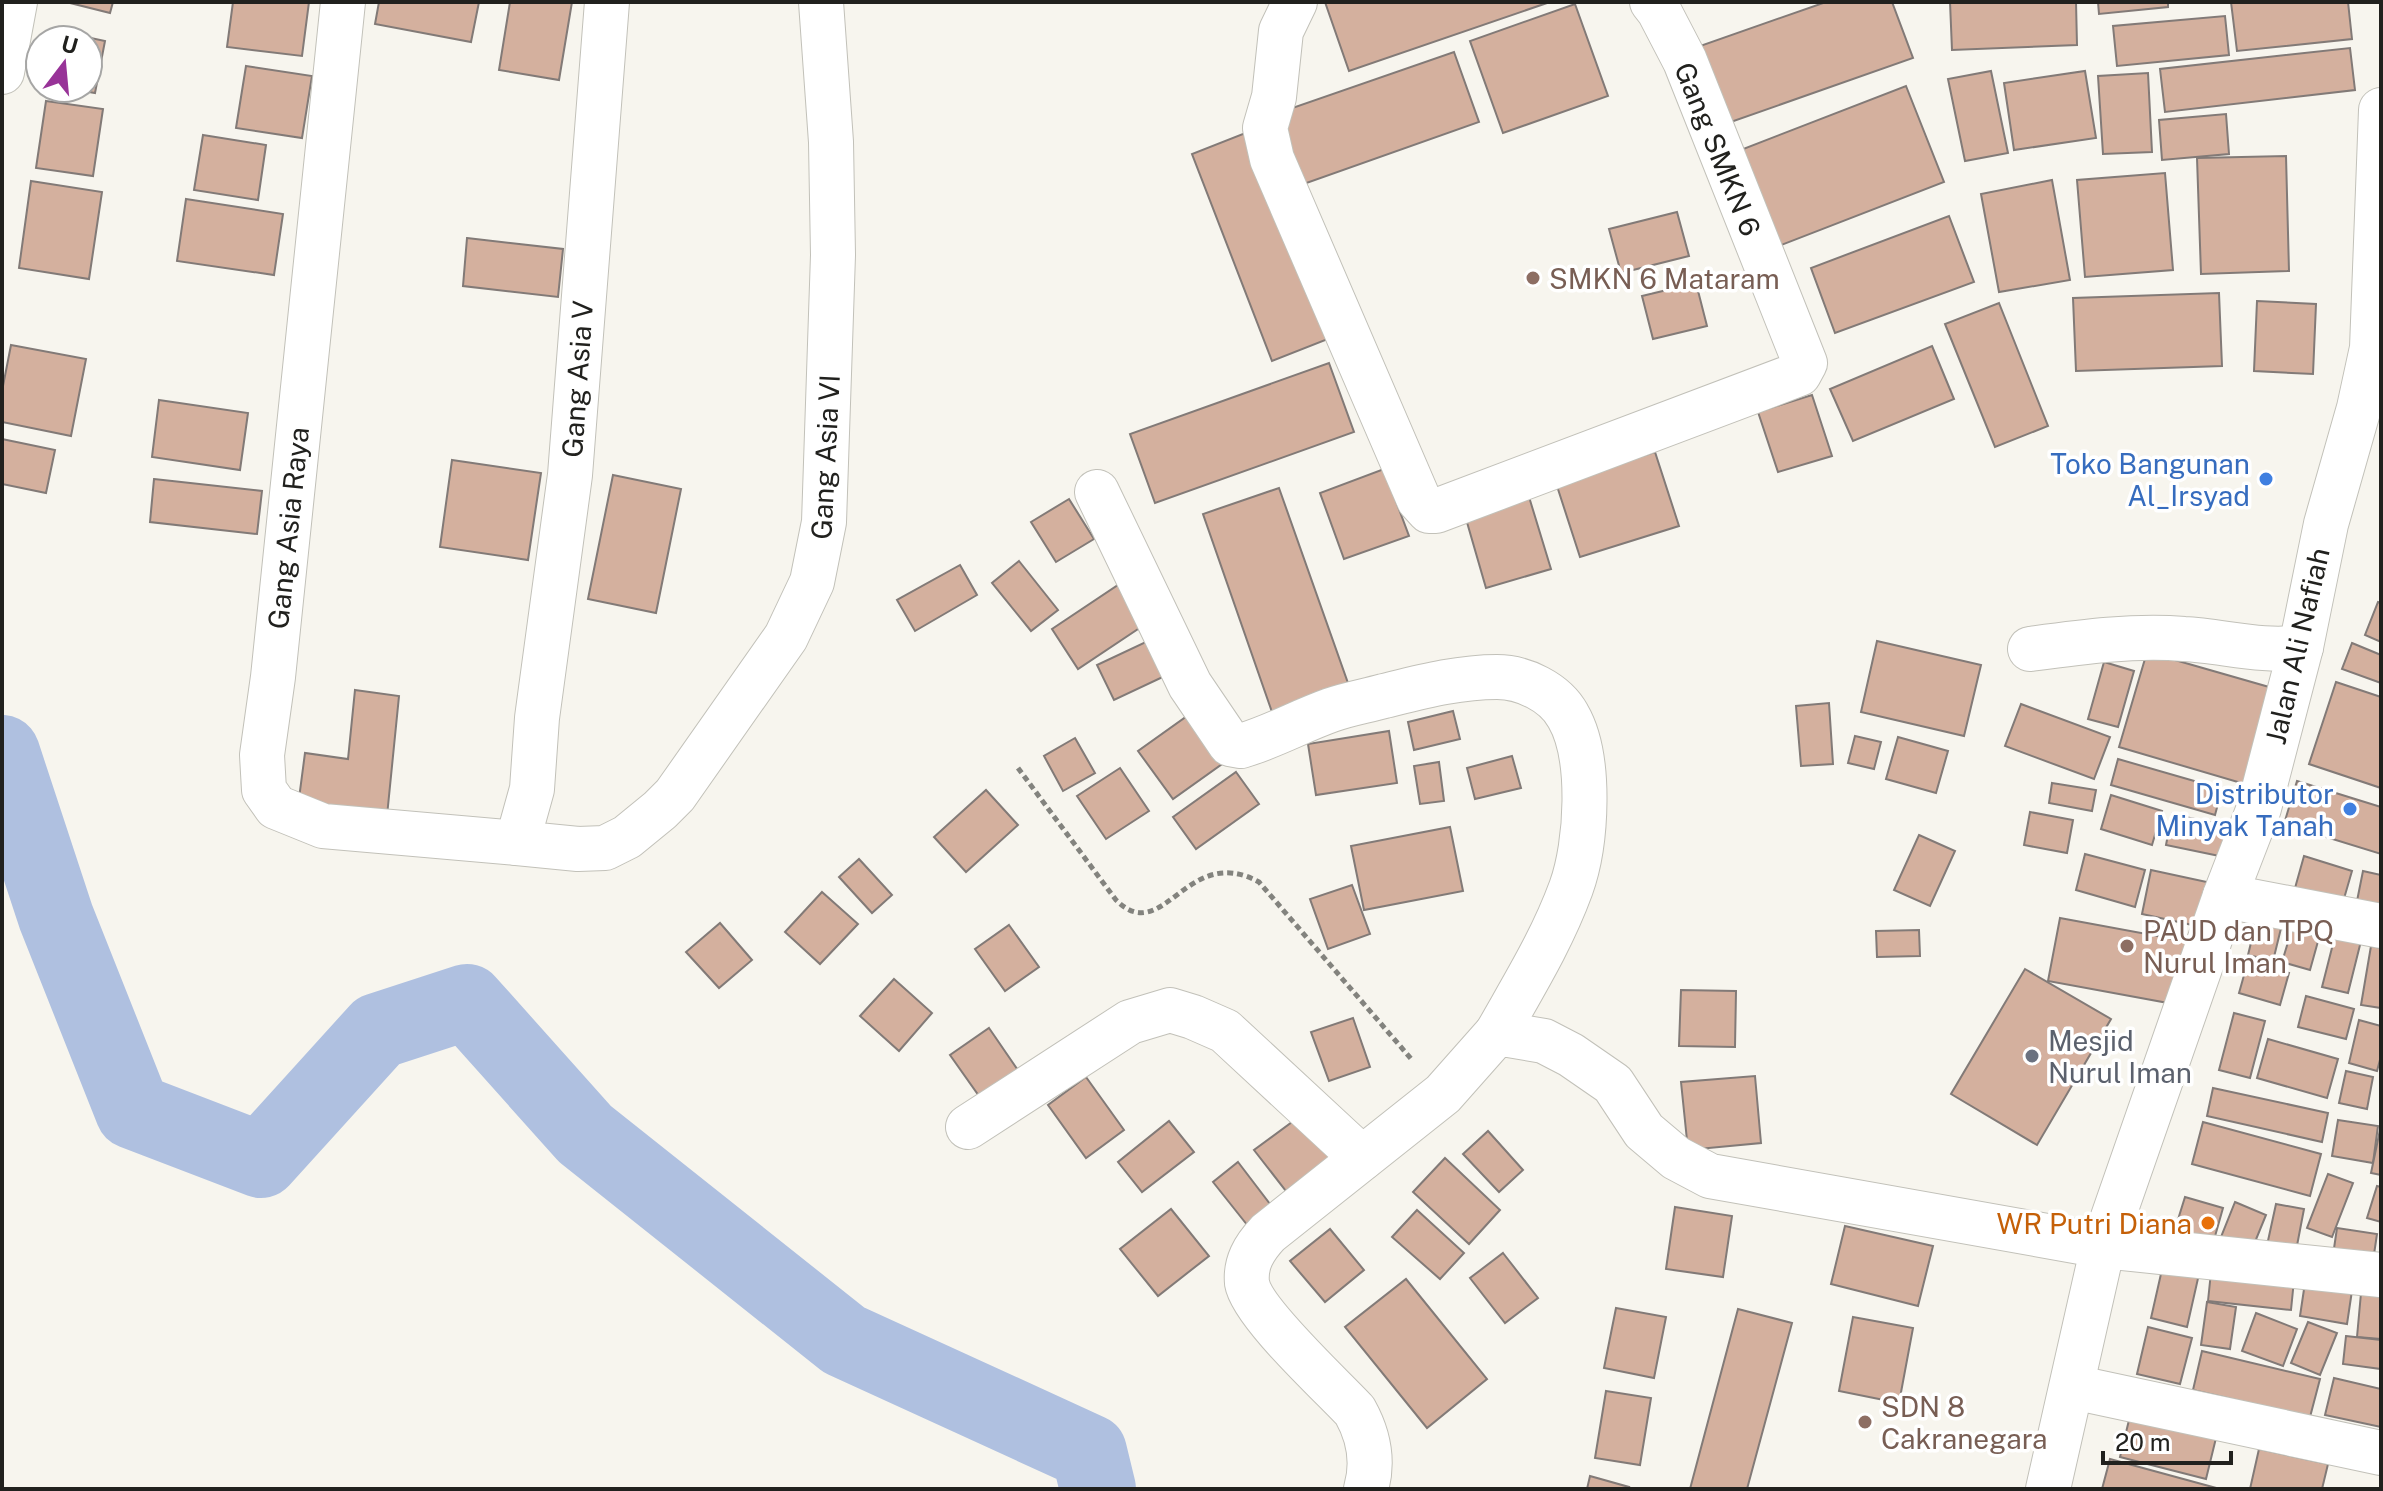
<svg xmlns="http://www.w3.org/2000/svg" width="2383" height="1491" viewBox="0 0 2383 1491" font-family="'Public Sans',sans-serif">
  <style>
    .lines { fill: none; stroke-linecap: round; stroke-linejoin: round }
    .river { stroke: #afc0e0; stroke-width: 76 }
    .building { fill: #d4b09e; stroke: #827a77; stroke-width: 2 }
    .minor-casing { stroke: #c2c1b9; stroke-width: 46 }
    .path { stroke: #83837e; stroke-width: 5; stroke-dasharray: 6 4; stroke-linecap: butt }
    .minor { stroke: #fff; stroke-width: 44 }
    .education-dot { fill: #8d6e63; stroke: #fff; stroke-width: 3 }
    .shop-dot { fill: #3f7fe0; stroke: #fff; stroke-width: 3 }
    .worship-dot { fill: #6b7280; stroke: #fff; stroke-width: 3 }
    .food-dot { fill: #e8710a; stroke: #fff; stroke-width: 3 }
    .labels { text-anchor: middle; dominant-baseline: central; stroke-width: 7; stroke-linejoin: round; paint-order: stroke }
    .street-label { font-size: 28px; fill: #21211e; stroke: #fff }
    .education-label { font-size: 28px; fill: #785e54; stroke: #fff; text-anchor: start }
    .shop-label { font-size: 28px; fill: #366cbe; stroke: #fff; text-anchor: end }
    .worship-label { font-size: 28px; fill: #5b616d; stroke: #fff; text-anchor: start }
    .food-label { font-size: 28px; fill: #c56008; stroke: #fff; text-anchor: end }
  </style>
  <rect width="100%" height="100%" fill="#f7f5ee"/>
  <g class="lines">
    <path class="river" d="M2 753 56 917 133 1111 261 1160 378 1031 467 1002 585 1134 844 1340 1089 1452 1098 1489"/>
  </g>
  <g class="building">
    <path d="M66 2H113L110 13Z"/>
    <path d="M233 2H309L302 56 227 47Z"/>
    <path d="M379 2H479L471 42 375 24Z"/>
    <path d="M510 2H572L559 80 499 70Z"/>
    <path d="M1325 2H1550L1349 71Z"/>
    <path d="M1826 2H1892L1913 58 1728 123 1700 46Z"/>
    <path d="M1950 2H2076L2077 45 1952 50Z"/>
    <path d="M2098 2H2168V7L2099 14Z"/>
    <path d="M2231 2H2348L2352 39 2237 51Z"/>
    <path d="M1575 4 1608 96 1503 133 1470 41Z"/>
    <path d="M2225 16 2229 55 2117 66 2113 26Z"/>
    <path d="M58 31 105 41 95 93 67 88H88V40H56Z"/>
    <path d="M2350 48 2355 90 2165 112 2160 69Z"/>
    <path d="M1454 52 1479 122 1298 186 1272 115Z"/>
    <path d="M246 66 312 76 302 138 236 128Z"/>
    <path d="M1991 71 2008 153 1965 161 1948 79Z"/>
    <path d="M2085 71 2096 138 2014 150 2004 83Z"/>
    <path d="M2148 73 2152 152 2103 154 2098 76Z"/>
    <path d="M1906 86 1944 182 1776 247 1738 151Z"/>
    <path d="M46 101 103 109 93 176 36 168Z"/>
    <path d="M2226 114 2229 154 2162 160 2159 120Z"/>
    <path d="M1253 130 1333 337 1272 361 1192 154Z"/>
    <path d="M203 135 266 145 258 200 194 190Z"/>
    <path d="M2286 156 2289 271 2201 274 2197 158Z"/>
    <path d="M2165 173 2173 270 2085 277 2077 180Z"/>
    <path d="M2052 180 2070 280 1999 292 1981 194Z"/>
    <path d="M31 181 102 192 89 279 19 268Z"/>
    <path d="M186 199 283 214 274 275 177 261Z"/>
    <path d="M1677 212 1689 256 1621 273 1609 229Z"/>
    <path d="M1949 216 1974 282 1835 333 1811 268Z"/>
    <path d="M467 238 563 249 558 297 463 286Z"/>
    <path d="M1696 283 1707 326 1653 339 1642 296Z"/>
    <path d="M2219 293 2222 366 2076 371 2073 298Z"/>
    <path d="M2257 301 2316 304 2313 374 2254 371Z"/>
    <path d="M1999 303 2048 426 1995 447 1945 324Z"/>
    <path d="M11 345 86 359 71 436 2 422V391Z"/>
    <path d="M1932 346 1954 399 1853 441 1830 389Z"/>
    <path d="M1329 363 1354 432 1155 503 1130 434Z"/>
    <path d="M1812 395 1832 456 1778 472 1758 412Z"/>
    <path d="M159 400 248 413 240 470 152 457Z"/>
    <path d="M2 439 55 450 46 493 2 484Z"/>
    <path d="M1655 452 1679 526 1580 557 1556 483Z"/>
    <path d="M452 460 541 473 528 560 440 547Z"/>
    <path d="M1384 469 1409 536 1344 559 1320 493Z"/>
    <path d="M613 475 681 489 656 613 588 599Z"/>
    <path d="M154 479 262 491 257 534 150 522Z"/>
    <path d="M1526 487 1551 569 1486 588 1462 505Z"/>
    <path d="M1279 488 1349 686 1272 712 1203 514Z"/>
    <path d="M1069 499 1094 539 1056 562 1031 522Z"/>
    <path d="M1019 561 1058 610 1031 631 992 583Z"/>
    <path d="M960 565 977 595 915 631 897 600Z"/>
    <path d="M1127 579 1153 619 1078 669 1052 629Z"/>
    <path d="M2378 602 2381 603V642L2365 635Z"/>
    <path d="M1150 640 1167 675 1114 700 1097 665Z"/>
    <path d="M1877 641 1981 665 1964 736 1861 712Z"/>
    <path d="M2352 643 2381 655V683L2342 669Z"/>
    <path d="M2147 652 2276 689 2248 785 2119 747Z"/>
    <path d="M2104 662 2134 671 2118 727 2088 719Z"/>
    <path d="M2336 682 2381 697V788L2309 764Z"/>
    <path d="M355 690 399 696 387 816 298 806 305 753 348 759Z"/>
    <path d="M1829 703 1833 764 1801 766 1796 706Z"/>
    <path d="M2021 704 2110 737 2094 779 2005 746Z"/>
    <path d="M1197 709 1232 757 1173 799 1138 751Z"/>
    <path d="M1453 711 1460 739 1414 750 1408 722Z"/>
    <path d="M1389 731 1397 783 1316 795 1308 744Z"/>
    <path d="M1855 736 1881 742 1874 769 1848 763Z"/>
    <path d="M1898 737 1948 751 1936 793 1886 779Z"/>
    <path d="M1075 738 1095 773 1063 791 1044 756Z"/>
    <path d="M1512 756 1521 788 1475 799 1467 768Z"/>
    <path d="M2118 759 2222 789 2215 815 2111 785Z"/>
    <path d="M1439 762 1444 801 1420 804 1414 766Z"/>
    <path d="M1120 768 1149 811 1106 839 1077 796Z"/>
    <path d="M1236 772 1259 804 1196 849 1173 817Z"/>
    <path d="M2297 781 2381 807V854L2284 824Z"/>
    <path d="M2052 783 2096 790 2092 811 2049 803Z"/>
    <path d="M986 790 1018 825 966 872 934 837Z"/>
    <path d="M2111 795 2162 811 2152 845 2101 829Z"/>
    <path d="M2030 812 2073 820 2067 853 2024 845Z"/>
    <path d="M2172 814 2240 829 2234 859 2166 845Z"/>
    <path d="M1450 827 1463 891 1364 910 1351 846Z"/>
    <path d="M1919 835 1955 851 1930 906 1894 890Z"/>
    <path d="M2085 854 2145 870 2135 907 2076 890Z"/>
    <path d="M2304 856 2352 871 2343 902 2295 888Z"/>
    <path d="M859 859 892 895 872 913 839 877Z"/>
    <path d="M2151 870 2216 884 2206 928 2142 914Z"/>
    <path d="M2363 871 2381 875V922L2354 916Z"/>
    <path d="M1352 885 1370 934 1328 949 1310 899Z"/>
    <path d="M822 892 858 924 820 964 785 932Z"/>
    <path d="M2259 910 2284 916 2273 961 2248 955Z"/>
    <path d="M2060 918 2190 942 2179 1005 2048 981Z"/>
    <path d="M2295 919 2322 927 2310 970 2282 962Z"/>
    <path d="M720 923 752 960 719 988 686 952Z"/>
    <path d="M1009 925 1039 967 1005 991 975 949Z"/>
    <path d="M1919 930 1920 956 1877 957 1876 931Z"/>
    <path d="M2335 936 2361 941 2348 993 2322 987Z"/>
    <path d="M2371 946 2381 948V1008L2361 1005Z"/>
    <path d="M2248 961 2289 973 2280 1005 2239 993Z"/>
    <path d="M2025 969 2111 1019 2037 1145 1951 1094Z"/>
    <path d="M894 979 932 1013 899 1051 860 1016Z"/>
    <path d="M1681 990 1736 991 1735 1047 1679 1046Z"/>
    <path d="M2306 996 2354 1009 2346 1039 2298 1027Z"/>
    <path d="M2234 1013 2265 1021 2250 1078 2219 1070Z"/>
    <path d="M1353 1018 1370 1067 1329 1081 1311 1032Z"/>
    <path d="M2359 1020 2381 1026V1056L2377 1071 2349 1063Z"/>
    <path d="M989 1028 1022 1076 984 1103 950 1055Z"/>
    <path d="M2268 1039 2338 1059 2327 1098 2257 1078Z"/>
    <path d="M2346 1071 2373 1077 2367 1109 2339 1103Z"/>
    <path d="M1755 1076 1761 1143 1688 1150 1681 1082Z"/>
    <path d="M1086 1077 1124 1130 1086 1158 1048 1105Z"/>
    <path d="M2213 1088 2328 1113 2322 1142 2207 1116Z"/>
    <path d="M1303 1114 1334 1154 1286 1191 1254 1150Z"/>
    <path d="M2338 1120 2378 1126 2373 1163 2332 1156Z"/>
    <path d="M1169 1121 1194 1152 1142 1192 1118 1162Z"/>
    <path d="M2203 1122 2321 1154 2310 1196 2192 1164Z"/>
    <path d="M2381 1125V1175L2371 1173Z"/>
    <path d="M1488 1131 1523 1170 1499 1192 1463 1154Z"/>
    <path d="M1445 1158 1500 1210 1469 1244 1413 1192Z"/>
    <path d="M1238 1162 1273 1208 1248 1226 1213 1182Z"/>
    <path d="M2328 1174 2353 1183 2332 1237 2307 1228Z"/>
    <path d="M2377 1186 2381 1187V1222L2367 1218Z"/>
    <path d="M2185 1197 2223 1208 2210 1254 2171 1242Z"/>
    <path d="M2235 1202 2266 1215 2248 1259 2217 1247Z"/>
    <path d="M2276 1204 2304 1209 2295 1256 2266 1250Z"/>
    <path d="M1675 1207 1732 1216 1723 1277 1666 1269Z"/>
    <path d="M1171 1209 1209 1256 1158 1296 1120 1249Z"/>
    <path d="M1417 1210 1464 1253 1440 1279 1392 1237Z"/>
    <path d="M1845 1226 1933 1246 1918 1306 1831 1284Z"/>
    <path d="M2337 1228 2377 1234 2372 1268 2332 1262Z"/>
    <path d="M1330 1229 1364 1270 1325 1302 1290 1261Z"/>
    <path d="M1503 1253 1538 1298 1505 1323 1470 1278Z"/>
    <path d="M2163 1265 2199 1274 2187 1327 2151 1318Z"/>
    <path d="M2211 1272 2294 1280 2291 1310 2208 1301Z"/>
    <path d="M2306 1276 2353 1284 2347 1324 2300 1316Z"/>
    <path d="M1406 1279 1487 1379 1427 1428 1345 1327Z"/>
    <path d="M2361 1293 2381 1295V1339L2357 1337Z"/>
    <path d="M2207 1302 2236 1307 2230 1349 2201 1345Z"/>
    <path d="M1616 1308 1666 1317 1654 1378 1604 1368Z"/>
    <path d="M1738 1309 1792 1323 1747 1489H1690Z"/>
    <path d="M2256 1313 2297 1329 2283 1366 2242 1351Z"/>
    <path d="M1853 1317 1913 1328 1899 1403 1839 1391Z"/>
    <path d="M2308 1322 2337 1333 2320 1375 2291 1363Z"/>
    <path d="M2148 1327 2192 1338 2180 1384 2137 1374Z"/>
    <path d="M2346 1336 2381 1340V1369L2343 1364Z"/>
    <path d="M2202 1351 2320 1379 2310 1417 2193 1390Z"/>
    <path d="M2334 1378 2381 1389V1427L2325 1415Z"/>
    <path d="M1606 1391 1651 1398 1640 1465 1595 1458Z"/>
    <path d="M2130 1416 2216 1438 2206 1479 2120 1457Z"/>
    <path d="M2259 1449 2328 1464 2322 1489H2250Z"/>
    <path d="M2110 1459 2220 1489H2102Z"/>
    <path d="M1590 1476 1629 1487 1628 1489H1587Z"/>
  </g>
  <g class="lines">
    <defs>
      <g id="minor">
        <path d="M343 2 273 677 262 755 264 790 276 807 323 826 517 843"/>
        <path d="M607 2 570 475 537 718 532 789 517 843 578 849 605 848 627 837 660 810 675 795 786 637 812 582 824 522 833 255 831 142 821 2"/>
        <path d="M1295 2 1281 31 1274 97 1265 128 1272 159 1419 500 1429 511H1436L1799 374 1805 363 1685 61 1659 11 1652 2"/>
        <path d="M2 72 15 2"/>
        <path d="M1097 492 1190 685 1230 744 1241 746C1272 737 1300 721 1331 710 1348 704 1366 701 1384 696 1421 687 1458 677 1497 677 1523 677 1555 692 1568 716 1592 757 1587 844 1571 888 1552 940 1524 985 1497 1033"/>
        <path d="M2030 649C2082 642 2133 635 2184 639 2223 641 2263 653 2301 647"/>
        <path d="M2225 896 2381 926"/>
        <path d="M968 1127 1130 1022 1170 1010 1193 1017 1225 1031 1362 1158"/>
        <path d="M2073 1387 2381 1453"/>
        <path d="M1366 1489C1374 1461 1369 1436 1355 1411 1332 1386 1252 1313 1247 1283 1245 1263 1254 1248 1268 1233L1443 1094 1497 1033 1544 1041 1571 1055 1613 1084 1644 1131 1676 1158 1710 1176 2103 1246 2381 1275"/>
        <path d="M2048 1489 2103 1246 2225 896 2259 808 2301 647 2326 524 2359 408 2372 348 2381 110"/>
      </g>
    </defs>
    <use href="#minor" class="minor-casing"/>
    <path class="path" d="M1018 768 1116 900C1164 948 1186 842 1259 882L1413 1061"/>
    <use href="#minor" class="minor"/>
  </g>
  <g class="education-dot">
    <circle cx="1533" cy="278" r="8"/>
    <circle cx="2127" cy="946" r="8"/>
    <circle cx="1865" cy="1422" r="8"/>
  </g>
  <g class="shop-dot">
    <circle cx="2266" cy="479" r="8"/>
    <circle cx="2350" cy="809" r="8"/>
  </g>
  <circle class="worship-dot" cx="2032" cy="1056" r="8"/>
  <circle class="food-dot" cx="2208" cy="1223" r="8"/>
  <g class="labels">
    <g class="street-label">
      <text transform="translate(1718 149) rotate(68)">Gang SMKN 6</text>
      <text transform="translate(577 379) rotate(-86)">Gang Asia V</text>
      <text transform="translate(825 457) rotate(-87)">Gang Asia VI</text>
      <text transform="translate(288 528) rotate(-84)">Gang Asia Raya</text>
      <text transform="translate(2297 646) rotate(-77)">Jalan Ali Nafiah</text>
    </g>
    <g class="education-label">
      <text x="1549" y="278">SMKN 6 Mataram</text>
      <text x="2143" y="930">PAUD dan TPQ<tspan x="2143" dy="32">Nurul Iman</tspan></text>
      <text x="1881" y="1406">SDN 8<tspan x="1881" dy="32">Cakranegara</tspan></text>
    </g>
    <g class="shop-label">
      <text x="2250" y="463">Toko Bangunan<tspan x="2250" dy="32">Al_Irsyad</tspan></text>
      <text x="2334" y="793">Distributor<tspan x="2334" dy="32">Minyak Tanah</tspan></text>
    </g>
    <g class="worship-label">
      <text x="2048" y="1040">Mesjid<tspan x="2048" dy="32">Nurul Iman</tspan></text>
    </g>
    <g class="food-label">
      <text x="2192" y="1223">WR Putri Diana</text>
    </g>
  </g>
  <rect width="2383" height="1491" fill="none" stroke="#21211e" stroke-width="8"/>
  <g transform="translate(64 64) rotate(16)"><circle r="38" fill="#ffffff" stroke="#a6a6a5" stroke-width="2"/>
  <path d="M0-6L14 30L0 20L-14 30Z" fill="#983398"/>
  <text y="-12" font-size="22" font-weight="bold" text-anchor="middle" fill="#21211e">U</text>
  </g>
  <path d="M2103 1451v12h128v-12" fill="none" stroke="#21211e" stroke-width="4"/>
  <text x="2115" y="1451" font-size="24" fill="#21211e" stroke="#ffffff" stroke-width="6" paint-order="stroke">20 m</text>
</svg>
